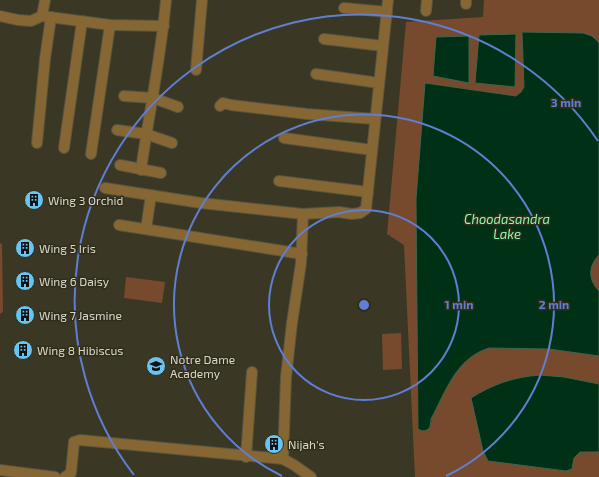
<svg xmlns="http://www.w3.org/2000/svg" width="599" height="477" viewBox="0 0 599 477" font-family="'Exo 2',sans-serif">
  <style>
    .green { fill: #784a2d }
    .water { fill: #003117; stroke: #41634d }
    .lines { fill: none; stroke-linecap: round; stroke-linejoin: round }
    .minor-casing { stroke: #575542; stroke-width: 12 }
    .minor { stroke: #866632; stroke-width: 10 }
    .ring { fill: none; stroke: #5f7ed4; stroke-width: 2 }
    .labels { text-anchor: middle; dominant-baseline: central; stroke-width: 3; stroke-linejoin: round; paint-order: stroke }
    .poi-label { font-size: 12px; fill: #d9d8cc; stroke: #302e1a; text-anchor: start }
    .water-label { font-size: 13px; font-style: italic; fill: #84f9af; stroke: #302e1a }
    .centre { fill: #5f7ed4; stroke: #302e1a; stroke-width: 2 }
    .ring-label { font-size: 12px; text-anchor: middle; font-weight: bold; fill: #5f7ed4; stroke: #302e1a; stroke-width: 3; stroke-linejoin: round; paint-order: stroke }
  </style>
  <rect width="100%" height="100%" fill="#3a3824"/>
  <g class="green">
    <path d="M484 0H599V43L596 39 583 33H522L524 87 521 92 516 96 425 83 418 429 432 422 431 419C446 391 456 358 489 348L549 349 599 356V384C561 377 535 370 497 384L566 471 570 470 574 458 580 452H599V477H415L404 245 387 234 406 22 483 17Z"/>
    <path d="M0 243 2 244 3 312 0 314Z"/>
    <path d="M599 255V291C588 280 588 266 599 255Z"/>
    <path d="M126 277 165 282 162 303 124 298Z"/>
    <path d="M401 333 402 369 383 370 382 334Z"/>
  </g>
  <g class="water">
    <path d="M522 32 583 33 592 36 599 43V255C588 266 588 280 599 291V356L549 349 489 348C456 358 446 391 431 419L430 427C427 431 423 432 418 429L416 199 425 83 516 96 521 92 524 87Z"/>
    <path d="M516 34 515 87 475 83 479 35Z"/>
    <path d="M469 36V83L433 76 436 37Z"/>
    <path d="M540 375 564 377 599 384V452H580L574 458 572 469 566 471 488 461 483 451 471 398C493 384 514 377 540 375Z"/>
  </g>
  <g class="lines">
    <defs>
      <g id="minor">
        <path d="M466 4V0"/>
        <path d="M344 8 387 12"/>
        <path d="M426 11 427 0"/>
        <path d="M0 16 18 20 31 21 42 16 110 25 164 26"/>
        <path d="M42 16 45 0"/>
        <path d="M324 39 383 46"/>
        <path d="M196 70 202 0"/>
        <path d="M316 74 379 83"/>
        <path d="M124 96 153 98 178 107"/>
        <path d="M220 106 223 103 231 105 307 114 375 119"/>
        <path d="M117 130 146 134 172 143"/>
        <path d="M284 138 372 150"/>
        <path d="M37 143 45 59 51 17"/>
        <path d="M64 148 82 21"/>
        <path d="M91 154 110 25"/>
        <path d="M120 165 161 173"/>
        <path d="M141 170C149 113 161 57 166 0"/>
        <path d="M279 181 368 192"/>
        <path d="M105 188 201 203 303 214 339 212 352 214 360 213 366 209 388 0"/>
        <path d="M119 225 302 254"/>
        <path d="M146 229 151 195"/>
        <path d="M246 457 252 372"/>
        <path d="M283 459 286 377 292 323 301 263 303 214"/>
        <path d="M0 470 55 477"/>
        <path d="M65 477 71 473 74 442 80 440 283 459 294 465 311 477"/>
      </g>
    </defs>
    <use href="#minor" class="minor-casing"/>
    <use href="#minor" class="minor"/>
  </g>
  <g class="ring">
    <circle cx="364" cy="305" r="95"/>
    <path d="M282 476A190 190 0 1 1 446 476"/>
    <path d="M134 475A286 286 0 1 1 598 141"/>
  </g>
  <defs>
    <symbol id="building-disc" viewBox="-11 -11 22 22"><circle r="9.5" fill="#68c4f0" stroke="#302e1a"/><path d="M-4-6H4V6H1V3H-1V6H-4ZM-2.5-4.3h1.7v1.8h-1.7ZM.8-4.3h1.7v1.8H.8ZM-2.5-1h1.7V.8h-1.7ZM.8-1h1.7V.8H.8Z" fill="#111"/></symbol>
    <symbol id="school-disc" viewBox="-11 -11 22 22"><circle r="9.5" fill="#68c4f0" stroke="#302e1a"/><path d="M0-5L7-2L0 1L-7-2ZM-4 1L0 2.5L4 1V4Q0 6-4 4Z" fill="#111"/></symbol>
  </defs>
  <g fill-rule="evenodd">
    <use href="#building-disc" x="23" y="189" width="22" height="22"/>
    <use href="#building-disc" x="14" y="237" width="22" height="22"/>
    <use href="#building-disc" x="14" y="270" width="22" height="22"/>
    <use href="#building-disc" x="14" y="304" width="22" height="22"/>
    <use href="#building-disc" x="12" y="339" width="22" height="22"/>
    <use href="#school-disc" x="145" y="355" width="22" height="22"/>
    <use href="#building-disc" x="263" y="433" width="22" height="22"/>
  </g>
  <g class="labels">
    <g class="poi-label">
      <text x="48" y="200">Wing 3 Orchid</text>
      <text x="39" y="248">Wing 5 Iris</text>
      <text x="39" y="281">Wing 6 Daisy</text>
      <text x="39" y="315">Wing 7 Jasmine</text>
      <text x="37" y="350">Wing 8 Hibiscus</text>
      <text x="170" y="359">Notre Dame<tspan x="170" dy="14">Academy</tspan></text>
      <text x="288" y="444">Nijah's</text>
    </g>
    <g class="water-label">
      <text x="507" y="219">Choodasandra<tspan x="507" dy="15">Lake</tspan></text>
    </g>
  </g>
  <circle cx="364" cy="305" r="6" class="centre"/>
  <g class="ring-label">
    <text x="566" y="107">3 min</text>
    <text x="459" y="309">1 min</text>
    <text x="554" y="309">2 min</text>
  </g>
</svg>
